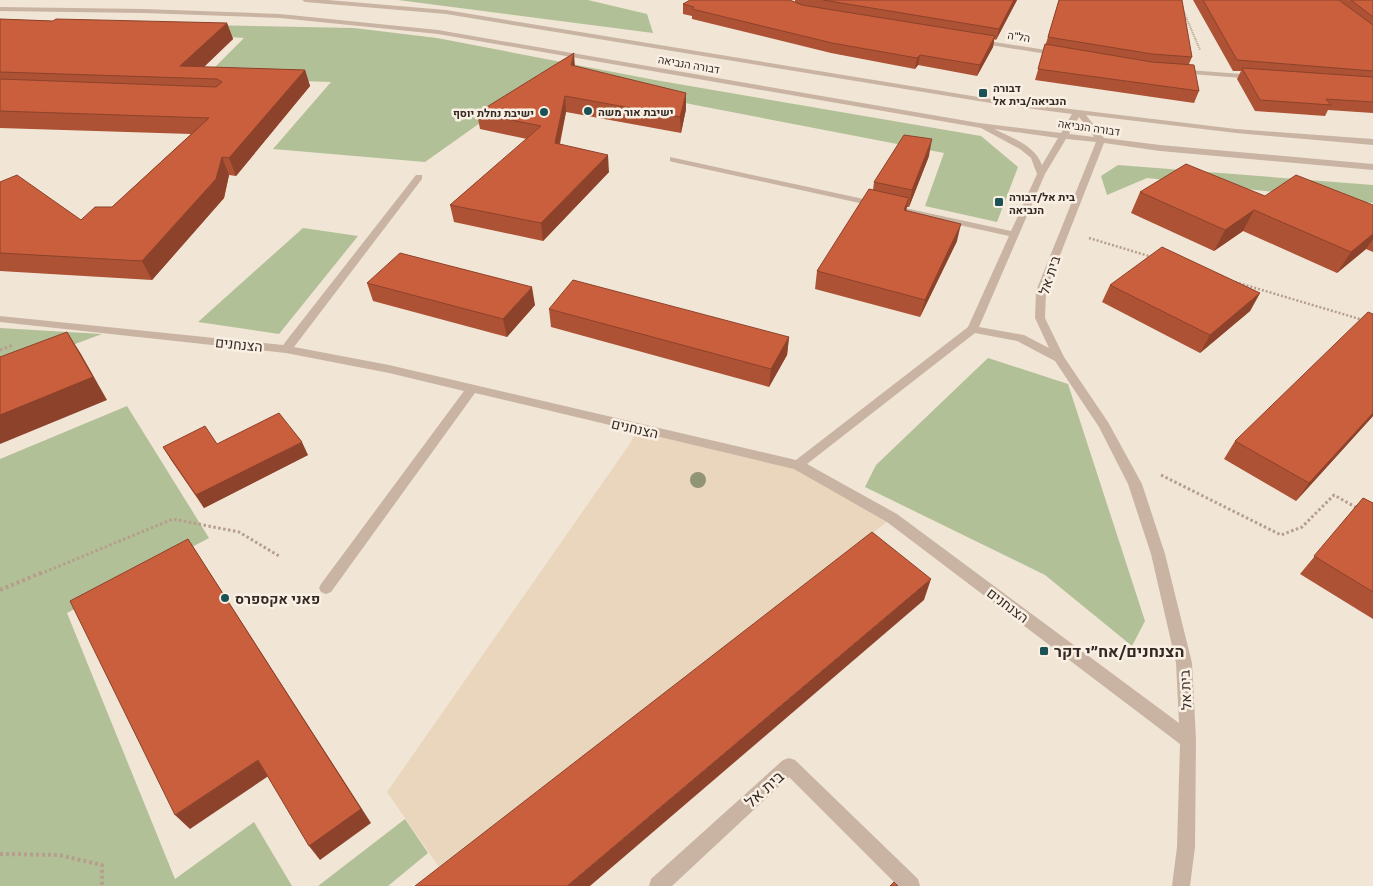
<svg xmlns="http://www.w3.org/2000/svg" width="1373" height="886" viewBox="0 0 1373 886" font-family="'Golos Text',Heebo,sans-serif">
  <style>
    .green { fill: #b2c097 }
    .plaza { fill: #ead6bd }
    .lines { fill: none; stroke-linecap: round; stroke-linejoin: round }
    .path-far3 { stroke: #b59e8d; stroke-width: 2; stroke-dasharray: 1 1; stroke-linecap: butt }
    .path-far2 { stroke: #b59e8d; stroke-width: 2.5; stroke-dasharray: 2 2; stroke-linecap: butt }
    .path-far1 { stroke: #b59e8d; stroke-width: 3; stroke-dasharray: 2.5 2.5; stroke-linecap: butt }
    .path { stroke: #b59e8d; stroke-width: 4; stroke-dasharray: 3 3; stroke-linecap: butt }
    .minor { fill: #c9b4a3; fill-rule: evenodd }
    .tree { fill: #919476 }
    .wall { fill: #ad5234 }
    .shaded-wall { fill: #8d422b }
    .building { fill: #c95f3d; stroke: #8d422b }
    .poi-dot { fill: #1a5256; stroke: #f9efe3; stroke-width: 2 }
    .labels { text-anchor: middle; dominant-baseline: central; stroke-width: 5; stroke-linejoin: round; paint-order: stroke }
    .far-street-label { font-size: 11px; fill: #342a25; stroke: #f9efe3 }
    .far-poi-label { font-size: 11px; font-weight: bold; fill: #342a25; stroke: #f9efe3; text-anchor: start }
    .street-label { font-size: 14px; fill: #342a25; stroke: #f9efe3 }
    .poi-label { font-size: 14px; font-weight: bold; fill: #342a25; stroke: #f9efe3; text-anchor: start }
    .near-poi-label { font-size: 16px; font-weight: bold; fill: #342a25; stroke: #f9efe3; text-anchor: start }
    .near-street-label { font-size: 16px; fill: #342a25; stroke: #f9efe3 }
  </style>
  <rect width="100%" height="100%" fill="#f1e5d6"/>
  <g class="green">
    <path d="M398 0H588L647 14 653 33Z"/>
    <path d="M0 21 354 28 437 38 655 80 981 136 1018 167 997 222 925 206 944 153 690 104 552 72 425 162 273 149 331 82 204 78 244 38Z"/>
    <path d="M1118 165 1373 185V203L1147 178 1107 195 1101 176Z"/>
    <path d="M303 228 358 236 279 334 198 322Z"/>
    <path d="M0 328 102 334 0 372Z"/>
    <path d="M988 358 1068 384 1145 621 1132 646 1045 575 865 487 876 465Z"/>
    <path d="M127 406 209 538 67 613 175 879 254 822 292 886H0V459Z"/>
    <path d="M405 819 428 853 388 886H318Z"/>
  </g>
  <path class="plaza" d="M638 428 798 465 892 518 439 867 387 792 629 445Z"/>
  <g class="lines">
    <path class="path-far3" d="M1183 10 1200 50"/>
    <g class="path-far2">
      <path d="M1089 238 1152 257"/>
      <path d="M1235 282 1363 320"/>
    </g>
    <g class="path-far1">
      <path d="M0 350 13 345"/>
      <path d="M1161 475 1281 535 1302 527 1334 495 1357 508"/>
      <path d="M40 574 173 519 239 532 279 556"/>
    </g>
    <g class="path">
      <path d="M0 590 43 572"/>
      <path d="M0 854 59 855 102 865V886"/>
    </g>
    <g class="minor">
      <path d="M302 0H328L446 10 1003 101 1236 129 1373 139V145L1236 133 1086 115 1104 138 1160 145 1373 164V170L1160 151 1104 143 1046 291 1045 318 1064 357 1108 422 1142 484 1165 554 1192 663 1196 740 1195 847 1190 886H1172L1177 847 1180 744 887 522 794 469 475 393 331 592 326 594 321 592 319 588 321 584 464 391 389 373 286 353 0 322V316L283 345 416 175H422V179L294 347 389 365 796 460 968 327 1009 236 673 162 670 161V157L1011 231 1037 174 1031 158 1020 149 981 128 438 34 280 18 144 13 0 11V7L144 9 280 14 438 30 979 123 1061 133 1072 114 1003 105 446 14 305 2ZM1079 117 1094 137 1069 134ZM994 129 1058 138 1042 165C1035 145 1012 138 994 129ZM1066 139 1096 142 1036 291 1035 318 1049 348 1024 335 979 327 1045 174ZM975 333 1017 341 1055 361 1099 427 1128 484 1151 554 1176 663 1179 723 897 514 807 464Z"/>
      <path d="M975 39 1059 52 1063 54 1059 56 978 43 974 41Z"/>
      <path d="M1175 69 1255 75 1259 77 1255 79 1178 73H1175Z"/>
      <path d="M789 758 795 760 918 879 920 886H898L789 777 672 886H649L651 879 783 760Z"/>
    </g>
  </g>
  <circle class="tree" cx="698" cy="480" r="8"/>
  <g class="wall">
    <path d="M795 0H1017L996 40 994 39 993 47 977 76 918 65 915 69 831 53 692 19V16L683 14V4L795 2Z"/>
    <path d="M1059 0 1192 57 1189 64 1199 91 1194 103 1035 80Z"/>
    <path d="M1193 0H1373V113L1328 110 1325 116 1255 111 1237 79 1241 71H1233Z"/>
    <path d="M0 19 53 21 227 23 233 39 204 67 305 70 310 86 236 176 229 175 224 198 152 280 0 271V182L81 220 112 207 191 134 0 128Z"/>
    <path d="M575 66 686 109 681 133 566 112 560 144 609 172 543 241 454 222 450 205 527 139 480 129 477 113Z"/>
    <path d="M929 156 909 207H907L906 211 957 241 920 317 815 289 817 271 873 190 874 182Z"/>
    <path d="M1140 192 1265 196 1373 205V252L1366 249 1337 273 1243 231 1214 251 1131 213Z"/>
    <path d="M367 283 535 305 507 337 373 301Z"/>
    <path d="M1110 285 1260 293 1250 311 1200 353 1102 302Z"/>
    <path d="M549 309 789 337 787 355 769 387 551 327Z"/>
    <path d="M1373 416 1296 501 1224 459 1235 441Z"/>
    <path d="M217 444 308 455 204 508 171 460 163 447Z"/>
    <path d="M1363 498 1373 503V619L1300 574Z"/>
  </g>
  <g class="shaded-wall">
    <path d="M1014 0H1017L996 40 999 29Z"/>
    <path d="M227 23 233 39 192 78 180 66Z"/>
    <path d="M995 36 993 47 977 76 980 65Z"/>
    <path d="M574 53 575 68 571 65Z"/>
    <path d="M920 55 918 65 915 69 917 58Z"/>
    <path d="M305 70 310 86 236 176 229 158Z"/>
    <path d="M686 93V109L681 133 680 117Z"/>
    <path d="M565 96 566 112 556 159 555 143Z"/>
    <path d="M932 139 929 156 909 207 912 190Z"/>
    <path d="M608 155 609 172 543 241 541 223Z"/>
    <path d="M222 157 229 175 224 198 152 280 142 261Z"/>
    <path d="M909 198 905 215 904 210Z"/>
    <path d="M1254 210 1243 231 1214 251 1225 230Z"/>
    <path d="M961 224 957 241 920 317 925 300Z"/>
    <path d="M1373 234V239L1366 249 1337 273 1351 252Z"/>
    <path d="M532 287 535 305 507 337 503 319Z"/>
    <path d="M1260 293 1250 311 1200 353 1210 335Z"/>
    <path d="M67 332 81 354 107 400 0 444V415Z"/>
    <path d="M789 337 787 355 769 387 771 369Z"/>
    <path d="M1373 413V416L1296 501 1309 483Z"/>
    <path d="M302 442 308 455 204 508 196 495Z"/>
    <path d="M188 539 371 823 320 860 309 846Z"/>
    <path d="M931 579 924 600 590 886H567Z"/>
    <path d="M258 760 270 775 190 829 175 815Z"/>
  </g>
  <g class="building">
    <path d="M690 0H790L802 5 995 36 980 65 920 55 917 58 832 43 692 9 694 7 683 4Z"/>
    <path d="M823 0H1014L999 29Z"/>
    <path d="M1059 0H1182L1192 57 1152 54 1048 37Z"/>
    <path d="M1203 0H1339L1373 25V71L1237 60Z"/>
    <path d="M1351 0H1373V17Z"/>
    <path d="M0 19 53 21 56 19 227 23 180 66 305 70 229 158 222 157 216 179 142 261 0 253V182L17 175 81 220 95 207H112L209 118 0 111V79L216 87 222 82 217 79 0 72Z"/>
    <path d="M1045 44 1152 62 1194 65 1199 91 1038 69Z"/>
    <path d="M574 53 571 65 686 93 680 117 565 96 555 143 608 155 541 223 450 205 541 126 477 113Z"/>
    <path d="M1242 68 1373 77V102L1326 99 1331 105 1260 100Z"/>
    <path d="M904 135 932 139 912 190 874 182Z"/>
    <path d="M1186 164 1265 196 1296 175 1373 205V234L1351 252 1254 210 1225 230 1140 192Z"/>
    <path d="M869 189 909 198 904 210 961 224 925 300 817 271Z"/>
    <path d="M1162 247 1260 293 1210 335 1110 285Z"/>
    <path d="M400 253 532 287 503 319 367 283Z"/>
    <path d="M573 280 789 337 771 369 549 309Z"/>
    <path d="M1368 312 1373 314V413L1309 483 1235 441Z"/>
    <path d="M67 332 93 377 0 415V357Z"/>
    <path d="M279 413 302 442 196 495 163 447 205 426 217 444Z"/>
    <path d="M1363 498 1373 503V592L1314 556Z"/>
    <path d="M872 532 931 579 567 886H415Z"/>
    <path d="M188 539 361 809 309 846 258 760 175 815 70 601Z"/>
    <path d="M894 882 898 886H890Z"/>
  </g>
  <g class="poi-dot">
    <rect x="978" y="88" width="10" height="10" rx="2.5"/>
    <circle cx="588" cy="111" r="5"/>
    <circle cx="544" cy="112" r="5"/>
    <rect x="994" y="197" width="10" height="10" rx="2.5"/>
    <circle cx="225" cy="598" r="5"/>
    <rect x="1039" y="646" width="10" height="10" rx="2.5"/>
  </g>
  <g class="labels">
    <g class="far-street-label">
      <text transform="translate(1019 36) rotate(9)">הל"ה</text>
      <text transform="translate(689 64) rotate(10)">דבורה הנביאה</text>
      <text transform="translate(1089 127) rotate(8)">דבורה הנביאה</text>
    </g>
    <g class="far-poi-label">
      <text x="993" y="87">דבורה<tspan x="993" dy="13">הנביאה/בית אל</tspan></text>
      <text x="598" y="111">ישיבת אור משה</text>
      <text x="534" y="112" text-anchor="end">ישיבת נחלת יוסף</text>
      <text x="1009" y="196">בית אל/דבורה<tspan x="1009" dy="13">הנביאה</tspan></text>
    </g>
    <g class="street-label">
      <text transform="translate(1049 275) rotate(-72)">בית אל</text>
      <text transform="translate(239 344) rotate(6)">הצנחנים</text>
      <text transform="translate(635 428) rotate(13)">הצנחנים</text>
      <text transform="translate(1008 605) rotate(37)">הצנחנים</text>
      <text transform="translate(1185 690) rotate(-93)">בית אל</text>
    </g>
    <g class="poi-label">
      <text x="235" y="598">פאני אקספרס</text>
    </g>
    <g class="near-poi-label">
      <text x="1054" y="651">הצנחנים/אח״י דקר</text>
    </g>
    <g class="near-street-label">
      <text transform="translate(764 789) rotate(-42)">בית אל</text>
    </g>
  </g>
</svg>
